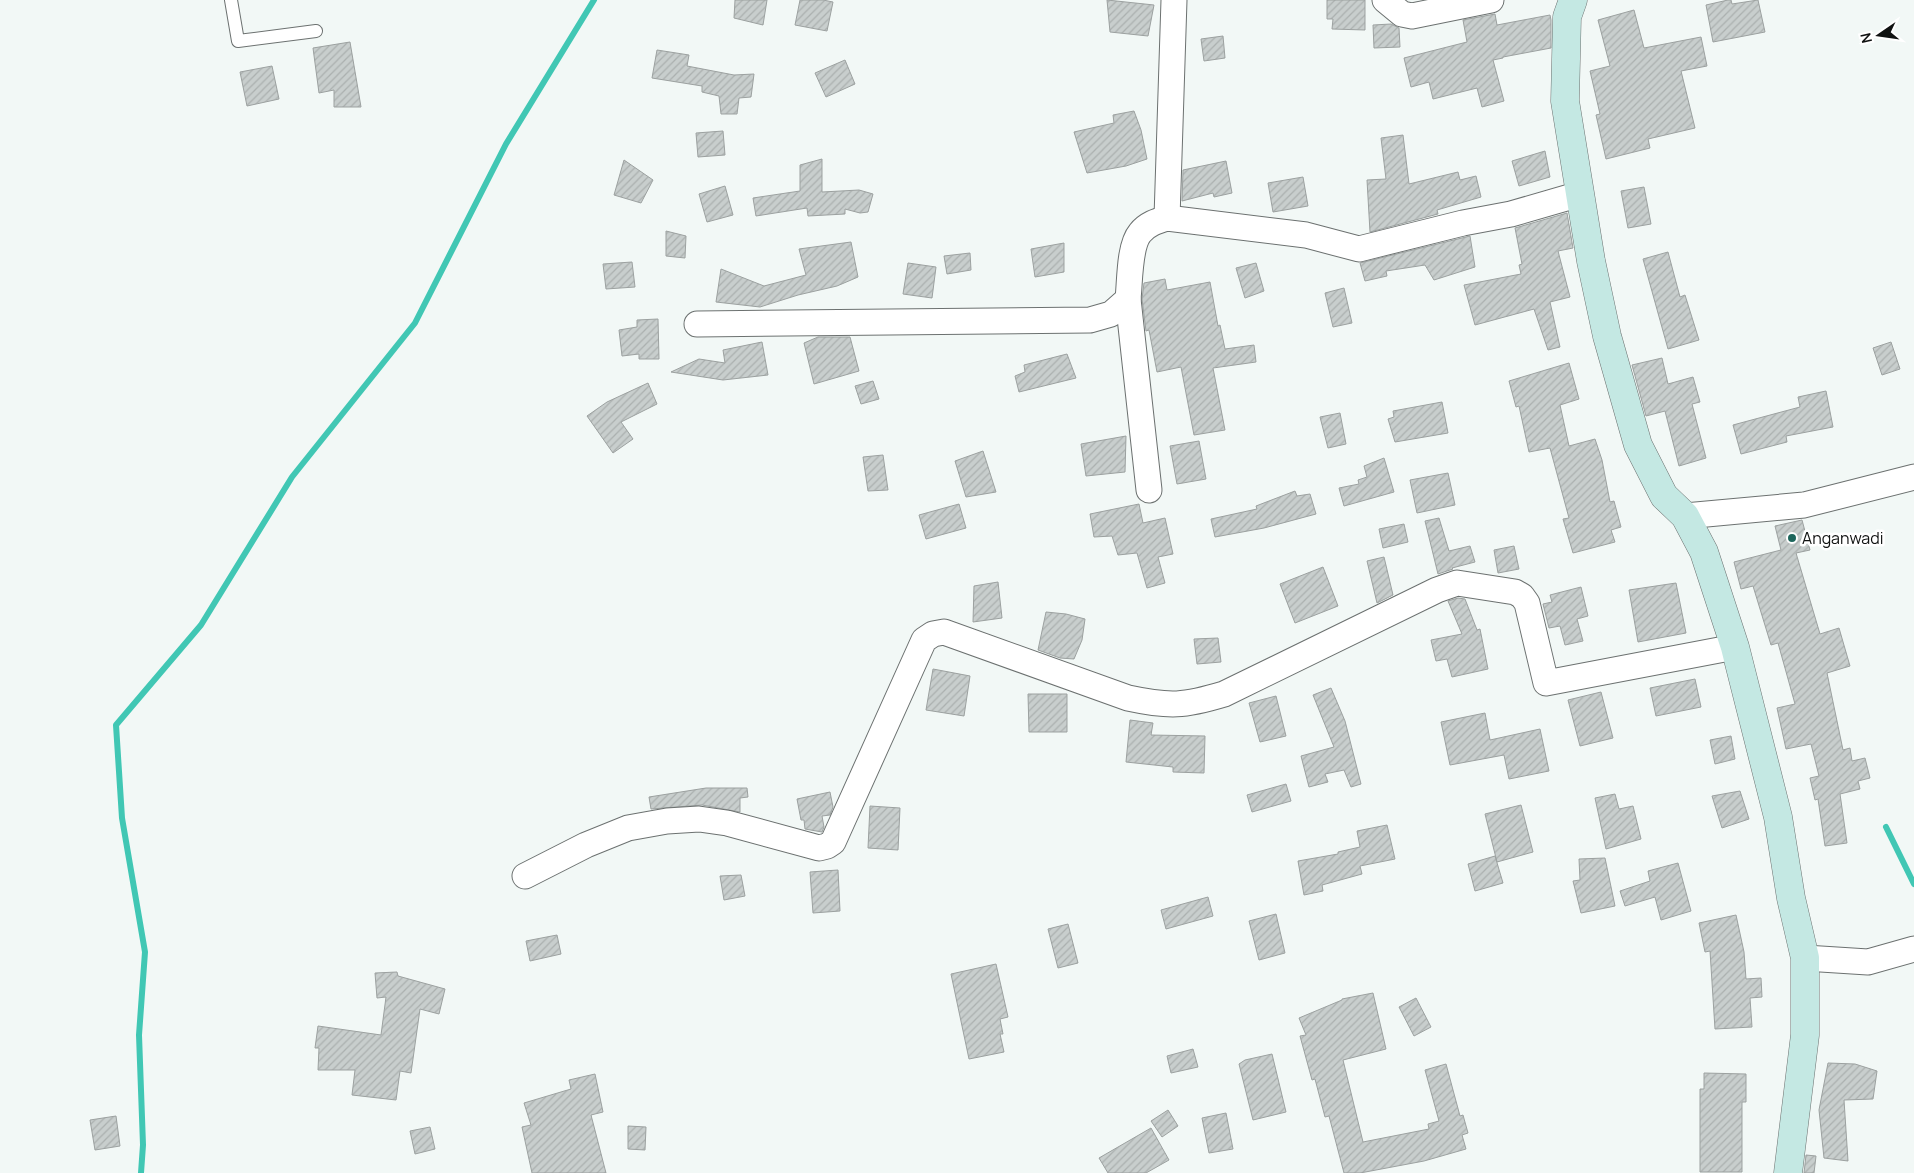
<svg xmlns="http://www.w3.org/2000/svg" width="1914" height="1173" viewBox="0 0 1914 1173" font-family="Manrope,sans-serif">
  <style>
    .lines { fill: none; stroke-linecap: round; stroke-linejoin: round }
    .stream { stroke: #41c7b4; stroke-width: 6 }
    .building { fill: url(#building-hatch); stroke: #9ca1a0 }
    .lane-casing { stroke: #6c7170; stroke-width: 14 }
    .street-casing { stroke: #6c7170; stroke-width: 27 }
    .secondary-casing { stroke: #6c7170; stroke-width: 29 }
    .lane { stroke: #fff; stroke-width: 12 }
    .street { stroke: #fff; stroke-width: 25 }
    .secondary { stroke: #c4e8e3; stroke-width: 28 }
    .poi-dot { fill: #1e665c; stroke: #fff; stroke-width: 2 }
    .labels { text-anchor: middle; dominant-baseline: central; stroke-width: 5; stroke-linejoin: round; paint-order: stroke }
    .poi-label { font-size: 16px; fill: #101211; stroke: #fff; text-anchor: start }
  </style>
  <defs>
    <pattern id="building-hatch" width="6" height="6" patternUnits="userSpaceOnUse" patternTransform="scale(1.25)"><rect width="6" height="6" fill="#c8cecd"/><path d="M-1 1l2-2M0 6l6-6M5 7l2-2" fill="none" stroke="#abb0af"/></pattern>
  </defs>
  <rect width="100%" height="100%" fill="#f2f8f6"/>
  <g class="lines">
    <g class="stream">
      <path d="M1886 827 1914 884"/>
      <path d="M141 1173 143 1145 139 1035 145 952 122 818 116 725 201 625 292 477 415 323 506 144 594 0"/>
    </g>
  </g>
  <g class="building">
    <path d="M735 0H767L763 25 734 18Z"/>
    <path d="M800 0H823L833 2 827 31 795 25Z"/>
    <path d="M1107 0 1154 5 1148 36 1110 32Z"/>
    <path d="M1327 0H1365V30L1332 29 1333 19H1327Z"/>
    <path d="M1728 0H1731L1732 4 1758 0 1765 32 1713 42 1706 5Z"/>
    <path d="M1634 10 1644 48 1701 37 1707 66 1681 71 1695 128 1648 139 1650 148 1606 159 1596 115 1600 114 1590 71 1610 66 1598 20Z"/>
    <path d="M1495 14 1497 25 1550 15 1551 20V48L1503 57V58L1493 60 1504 101 1482 107 1477 88 1433 99 1429 82 1411 87 1404 58 1467 42 1463 20Z"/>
    <path d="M1391 24 1399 28 1400 47 1374 48 1373 25Z"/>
    <path d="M1223 36 1225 58 1204 61 1201 39Z"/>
    <path d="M350 42 361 107H334V90L319 93 313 48Z"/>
    <path d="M657 50 689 55 687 66 734 75 754 74 751 97 739 98 737 114H721L719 96 702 92V86L652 78Z"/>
    <path d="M845 60 855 84 826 97 815 73Z"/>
    <path d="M272 66 279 99 247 106 240 72Z"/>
    <path d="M1134 111 1141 130 1147 159 1126 166 1087 173 1074 132 1114 123 1113 115Z"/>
    <path d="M723 131 725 155 698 157 696 133Z"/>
    <path d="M1403 135 1409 184 1458 172 1460 180 1476 176 1481 197 1437 210 1438 214 1370 232 1367 180 1386 179 1381 138Z"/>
    <path d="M1545 151 1550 177 1519 186 1512 161Z"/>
    <path d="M822 159V192L859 190 873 194 868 212 860 213 845 209V214L808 216 807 208 756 216 753 198 800 191V165Z"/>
    <path d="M624 160 653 180 641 203 614 195Z"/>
    <path d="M1226 161 1232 193 1214 197 1213 193 1182 201 1183 170Z"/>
    <path d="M1303 177 1308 206 1273 212 1268 183Z"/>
    <path d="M725 186 733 215 707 222 699 194Z"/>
    <path d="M1644 187 1651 224 1628 228 1621 191Z"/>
    <path d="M1567 213 1573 248 1558 251 1570 297 1550 302 1560 347 1548 350 1534 309 1475 325 1464 285 1521 274 1519 265 1522 264 1515 228Z"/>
    <path d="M666 231 686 236 685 258 666 256Z"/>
    <path d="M1470 236 1475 267 1434 280 1425 265 1386 271 1387 276 1365 281 1360 263Z"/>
    <path d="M851 242 858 277 837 286 798 295 760 307 716 302 721 269 764 286 806 275 799 249Z"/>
    <path d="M1064 243V272L1035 277 1031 249Z"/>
    <path d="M1668 252 1680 297 1685 295 1699 340 1668 349 1643 259Z"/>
    <path d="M970 253 971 270 947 274 944 256Z"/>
    <path d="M632 262 635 287 606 289 603 264Z"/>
    <path d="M908 263 936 267 932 298 903 294Z"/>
    <path d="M1256 263 1264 291 1245 298 1236 268Z"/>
    <path d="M1165 279 1167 290 1210 282 1218 326 1220 325 1225 349 1254 345 1256 362 1213 368 1225 430 1194 435 1181 367 1157 372 1149 330 1146 331 1142 299 1144 283Z"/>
    <path d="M1344 288 1352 323 1333 327 1325 293Z"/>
    <path d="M658 319 659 359H639V354L622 356 619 330 637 327V320Z"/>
    <path d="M818 337H850L859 371 814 384 804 343Z"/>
    <path d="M762 342 768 375 723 380 671 372 699 359 725 363 723 350Z"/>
    <path d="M1891 342 1900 369 1882 375 1873 348Z"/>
    <path d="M1067 354 1076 378 1019 392 1015 376 1025 372 1024 365Z"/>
    <path d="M1662 358 1668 384 1693 377 1700 402 1692 404 1706 458 1679 466 1665 411 1646 416 1632 365Z"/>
    <path d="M1569 363 1579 399 1560 405 1569 446 1595 439 1602 460 1610 502 1614 501 1621 527 1611 530 1615 542 1573 553 1563 519 1569 518 1550 448 1529 452 1519 406 1516 407 1509 381Z"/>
    <path d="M873 381 879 399 861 404 855 386Z"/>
    <path d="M648 383 657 404 621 422 633 439 613 453 587 416 607 402Z"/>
    <path d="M1826 391 1833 427 1786 436 1787 442 1741 454 1733 425 1800 407 1798 397Z"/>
    <path d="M1442 402 1448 433 1395 442 1388 419 1394 417 1393 411Z"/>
    <path d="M1340 413 1346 444 1328 448 1320 417Z"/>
    <path d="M1126 436 1125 472 1086 476 1081 444Z"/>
    <path d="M1199 441 1206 479 1177 484 1170 446Z"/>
    <path d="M983 451 996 492 966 497 955 461Z"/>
    <path d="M883 455 888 490 868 491 863 457Z"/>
    <path d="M1384 458 1394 492 1344 506 1339 488 1359 484 1358 480 1367 477 1364 466Z"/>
    <path d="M1448 473 1455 505 1417 513 1410 480Z"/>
    <path d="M1295 491 1297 496 1310 494 1316 514 1264 528 1215 537 1211 519 1257 509 1256 506Z"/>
    <path d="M959 504 966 528 926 539 919 515Z"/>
    <path d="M1139 504 1143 523 1165 518 1173 554 1158 557 1165 583 1147 588 1137 553 1118 555 1112 536 1094 537 1090 514Z"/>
    <path d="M1439 518 1449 551 1470 546 1475 562 1452 568 1453 569 1438 574 1425 521Z"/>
    <path d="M1802 520 1810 550 1796 553 1820 634 1839 628 1850 666 1827 673 1843 750 1850 748 1852 761 1865 758 1870 778 1858 781 1860 789 1840 794 1847 843 1825 846 1818 799 1815 800 1810 778 1819 776 1811 744 1786 749 1777 708 1795 704 1778 643 1771 645 1753 586 1741 589 1734 562 1781 550 1775 526Z"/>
    <path d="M1404 524 1408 542 1383 548 1379 529Z"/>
    <path d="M1514 546 1519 569 1498 573 1494 550Z"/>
    <path d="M1384 557 1393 595 1377 603 1367 561Z"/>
    <path d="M1323 567 1338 606 1295 623 1280 584Z"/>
    <path d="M998 582 1002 618 973 622 974 586Z"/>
    <path d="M1676 583 1686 633 1638 642 1629 590Z"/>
    <path d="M1581 587 1588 616 1577 619 1583 641 1565 645 1560 626 1549 628 1543 604 1552 602 1550 595Z"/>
    <path d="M1458 598 1465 599 1477 630 1480 629 1488 669 1452 677 1447 659 1436 661 1431 640 1462 634 1448 601Z"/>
    <path d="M1046 612 1066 614 1085 619 1082 640 1074 659 1060 658 1038 650Z"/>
    <path d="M1218 638 1221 662 1197 664 1194 639Z"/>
    <path d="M933 669 970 676 964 716 926 710Z"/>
    <path d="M1695 679 1701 707 1656 716 1650 688Z"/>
    <path d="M1331 688 1345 721 1361 784 1351 787 1344 770 1325 774 1328 782 1309 787 1301 756 1334 747 1313 695Z"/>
    <path d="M1601 692 1613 738 1580 746 1568 700Z"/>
    <path d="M1028 694H1067V732H1029Z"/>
    <path d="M1276 696 1286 736 1260 742 1249 703Z"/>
    <path d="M1485 713 1490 740 1540 729 1549 771 1509 779 1504 755 1450 765 1441 722Z"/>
    <path d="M1130 720 1153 723 1151 735 1205 736 1204 773 1173 772V767L1126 762Z"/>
    <path d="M1731 736 1735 759 1715 764 1710 740Z"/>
    <path d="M1286 784 1291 801 1252 812 1247 795Z"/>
    <path d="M706 788H747L748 797 740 798V812L702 805 651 809 649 797Z"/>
    <path d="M1740 791 1749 819 1722 828 1712 796Z"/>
    <path d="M830 792 833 807 830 815 822 816 824 827 822 832 805 829 804 820H801L797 799Z"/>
    <path d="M1615 794 1619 809 1633 806 1641 839 1606 849 1595 798Z"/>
    <path d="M1521 805 1533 852 1497 862 1485 814Z"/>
    <path d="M870 806 900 808 898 850 868 848Z"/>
    <path d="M1387 825 1395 859 1360 866 1362 874 1322 885 1323 891 1304 895 1298 861 1338 854V852L1360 847 1357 831Z"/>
    <path d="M1495 856 1503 883 1475 891 1468 864Z"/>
    <path d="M1605 858 1615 906 1581 913 1573 881 1580 880 1579 859Z"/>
    <path d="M1678 863 1691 911 1661 920 1655 897 1625 906 1620 891 1650 881 1648 871Z"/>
    <path d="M838 870 840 911 813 913 810 872Z"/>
    <path d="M741 875 745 896 724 900 720 876Z"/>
    <path d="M1208 897 1213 916 1166 929 1161 910Z"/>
    <path d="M1276 914 1285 953 1259 960 1249 921Z"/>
    <path d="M1736 915 1744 952 1746 979 1761 978 1762 997 1750 998 1752 1027 1715 1029 1710 951 1705 952 1699 923Z"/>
    <path d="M1068 924 1078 963 1058 968 1048 929Z"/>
    <path d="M557 935 561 954 530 961 526 941Z"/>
    <path d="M996 964 1008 1017 1000 1019 1003 1034H1000L1004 1052 969 1059 951 974Z"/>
    <path d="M397 972 398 976 445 989 439 1014 420 1009 411 1073 400 1071 396 1100 352 1095 355 1070H318L319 1048H315L318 1026 381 1035 386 997 377 998 375 973Z"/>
    <path d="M1373 993 1386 1049 1343 1060 1363 1142 1429 1129 1428 1124 1439 1121 1425 1070 1446 1064 1460 1116 1463 1115 1468 1133 1462 1135 1466 1149 1424 1161 1360 1173H1344L1329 1116 1325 1117 1315 1079 1312 1080 1300 1036 1306 1035 1299 1018 1342 1000V999Z"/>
    <path d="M1416 998 1431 1027 1414 1036 1399 1007Z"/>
    <path d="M1193 1049 1198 1067 1171 1073 1167 1056Z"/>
    <path d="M1272 1054 1286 1112 1253 1120 1239 1064 1245 1060Z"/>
    <path d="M1828 1063 1855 1064 1877 1071 1873 1099 1844 1100 1848 1161 1824 1158 1819 1110Z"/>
    <path d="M1704 1073 1746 1074V1102H1742V1172H1700V1089H1704Z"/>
    <path d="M595 1074 603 1112 591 1115 606 1173H532L522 1127 531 1125 524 1103 571 1089 569 1080Z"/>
    <path d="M1168 1110 1178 1126 1162 1137 1151 1121Z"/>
    <path d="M1226 1113 1233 1149 1209 1153 1202 1118Z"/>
    <path d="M116 1116 120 1146 95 1150 90 1120Z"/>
    <path d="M628 1126 646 1127 645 1150 628 1149Z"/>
    <path d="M430 1127 435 1149 415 1154 410 1131Z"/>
    <path d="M1151 1128 1169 1160 1146 1173H1108L1099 1158Z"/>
    <path d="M1806 1155 1816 1156 1814 1173H1804Z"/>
  </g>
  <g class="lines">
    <defs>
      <path id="lane" d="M231 0 238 41 316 31"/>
      <g id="street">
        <path d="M1385 0 1402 14 1412 16 1491 0"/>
        <path d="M1167 218 1174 0"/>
        <path d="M1128 299 1149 490"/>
        <path d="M697 324 1090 320 1111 314 1128 299C1130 282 1129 246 1140 233 1147 224 1157 221 1167 218L1306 235 1359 249 1463 223 1511 214 1580 194"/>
        <path d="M1685 516 1804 505 1914 477"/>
        <path d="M525 876 586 845 628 828 667 821 699 819 727 823 819 848 827 846 833 842 924 640 933 634 944 632 1128 698C1170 707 1184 706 1224 694L1437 590 1457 583 1515 592 1522 596 1527 603 1546 683 1735 647"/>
        <path d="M1805 958 1868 962 1914 949"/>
      </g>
      <path id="secondary" d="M1573 0 1567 17 1565 101 1591 261 1607 336 1638 445 1664 496 1685 516 1704 552 1735 647 1778 817 1791 898 1805 958V1035L1788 1173"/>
    </defs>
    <use href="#lane" class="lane-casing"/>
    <use href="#street" class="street-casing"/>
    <use href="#secondary" class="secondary-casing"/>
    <use href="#lane" class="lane"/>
    <use href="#street" class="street"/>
    <use href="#secondary" class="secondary"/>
  </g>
  <circle class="poi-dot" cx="1792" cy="538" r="5"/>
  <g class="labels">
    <g class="poi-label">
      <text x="1802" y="538">Anganwadi</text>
    </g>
  </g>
  <g transform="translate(1879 35) rotate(257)" stroke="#ffffff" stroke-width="4" paint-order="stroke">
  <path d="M0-4L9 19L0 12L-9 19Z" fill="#101211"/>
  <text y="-8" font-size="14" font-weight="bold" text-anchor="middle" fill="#101211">N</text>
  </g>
</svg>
